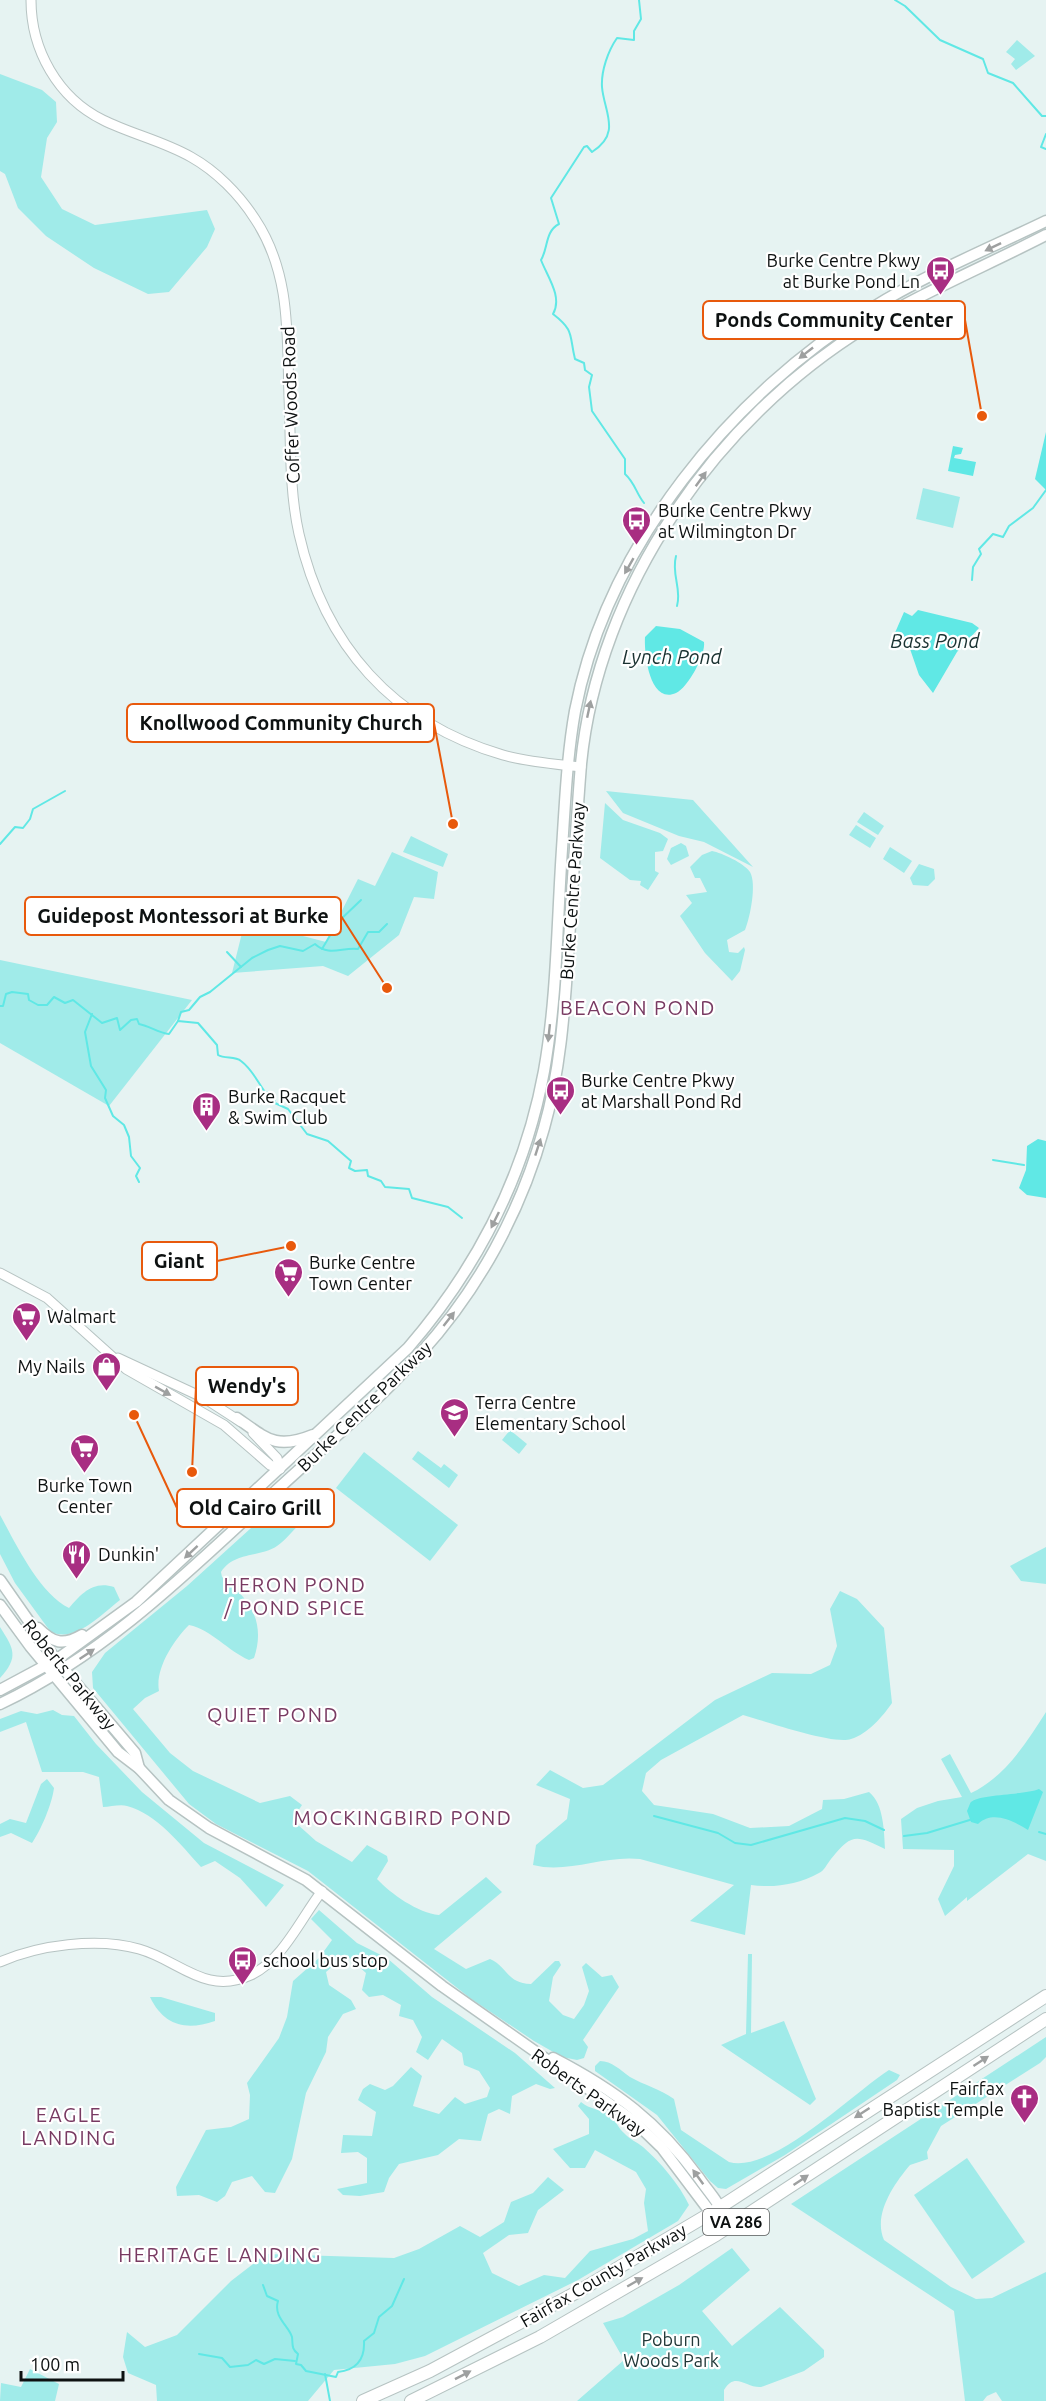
<svg xmlns="http://www.w3.org/2000/svg" width="1046" height="2401" viewBox="0 0 1046 2401" font-family="Ubuntu,sans-serif">
  <style>
    .green { fill: #a0ebe9 }
    .water { fill: #60e8e5 }
    .lines { fill: none; stroke-linecap: round; stroke-linejoin: round }
    .stream { stroke: #60e8e5; stroke-width: 2 }
    .tertiary-casing { stroke: #b6c3c2; stroke-width: 11 }
    .secondary-casing { stroke: #b6c3c2; stroke-width: 13 }
    .trunk-casing { stroke: #b6c3c2; stroke-width: 14 }
    .tertiary { stroke: #fff; stroke-width: 9 }
    .secondary { stroke: #fff; stroke-width: 10 }
    .trunk { stroke: #fff; stroke-width: 12 }
    .oneway { fill: #9ea0a0 }
    .labels { text-anchor: middle; dominant-baseline: central; stroke-width: 4.5; stroke-linejoin: round; paint-order: stroke }
    .shield { fill: #fff; stroke: #565858; stroke-width: 1.5 }
    .shield-label { font-size: 16px; font-weight: bold; fill: #0d1111 }
    .poi-label { font-size: 18px; fill: #0d1111; stroke: #fff; text-anchor: start }
    .street-label { font-size: 18px; fill: #0d1111; stroke: #fff }
    .park-label { font-size: 18px; fill: #223939; stroke: #fff }
    .water-label { font-size: 20px; font-style: italic; fill: #1a3231; stroke: #fff }
    .neighbourhood-label { font-size: 20px; letter-spacing: 1.5px; fill: #783a62; stroke: #fff }
    .leader { fill: none; stroke: #e8590c; stroke-width: 2 }
    .callout-dot { fill: #e8590c; stroke: #fff; stroke-width: 2 }
    .callout { fill: #fff; stroke: #e8590c; stroke-width: 2 }
    .callout-label { font-size: 20px; text-anchor: middle; font-weight: bold; fill: #0d1111 }
  </style>
  <rect width="100%" height="100%" fill="#e6f3f2"/>
  <g class="green">
    <path d="M1017 40 1035 56 1016 70 1011 64 1015 59 1006 52Z"/>
    <path d="M0 74 42 90 56 102 57 122 47 138 41 177 62 209 95 225 207 210 215 229 207 247 169 292 148 294 94 268 46 236 18 208 5 174 0 171Z"/>
    <path d="M923 488 960 497 953 528 916 519Z"/>
    <path d="M606 791 693 800 753 867 704 842 679 836 623 813Z"/>
    <path d="M605 803 623 820 660 833 668 839 663 851 655 852V871L659 873 648 890 640 885 641 881 630 880 600 858Z"/>
    <path d="M864 812 884 826 878 835 857 822Z"/>
    <path d="M856 825 876 838 870 848 849 835Z"/>
    <path d="M411 836 448 854 443 867 403 852Z"/>
    <path d="M681 843 686 846 689 856 671 865 667 859 671 848Z"/>
    <path d="M890 847 912 861 904 873 883 859Z"/>
    <path d="M712 851C722 853 744 863 750 872 757 884 750 918 745 930L727 940 729 952 738 953 744 947 745 950 740 971 732 981 705 953 680 916 692 903 686 895 707 892 700 878H695L690 867 702 855Z"/>
    <path d="M392 852 438 872 434 899 414 897 399 935 348 976 323 966 232 973 245 921 326 942 358 879 375 886Z"/>
    <path d="M919 864 934 869 935 879 928 886 913 885 910 878Z"/>
    <path d="M0 960 192 1000 109 1106 0 1043Z"/>
    <path d="M510 1430 527 1444 519 1454 502 1440Z"/>
    <path d="M418 1451 441 1468 444 1464 458 1475 449 1488 412 1459Z"/>
    <path d="M364 1452 458 1525 430 1561 336 1488Z"/>
    <path d="M0 1515C16 1544 39 1593 69 1608 81 1594 93 1580 114 1587L120 1600C102 1614 73 1645 50 1631L15 1583 0 1554Z"/>
    <path d="M261 1519C274 1523 295 1518 302 1522 294 1529 286 1540 277 1546 259 1558 235 1551 221 1572L222 1577C250 1599 266 1622 254 1658L249 1660C228 1651 212 1630 189 1625 173 1641 155 1669 159 1691L145 1698 133 1709 170 1753 193 1771 260 1803 290 1796 302 1805 296 1814 297 1824 316 1841 352 1862 367 1845 387 1856 388 1861 377 1879C391 1894 418 1913 439 1915L486 1877 502 1892 434 1949 466 1969 490 1959C508 1967 506 1983 531 1984L555 1961H559L561 1965 553 1977 549 2001 563 2015 574 2019 584 2005 589 1991 582 1967 586 1963 602 1977 612 1975 619 1987 583 2040 588 2047 584 2058 577 2060 562 2057 534 2041 470 1998 308 1871 216 1824 189 1804 93 1688 92 1672 105 1653 187 1586Z"/>
    <path d="M1046 1547V1584L1021 1581 1010 1566Z"/>
    <path d="M840 1591 857 1599 884 1628 892 1703C883 1716 868 1734 851 1739 833 1745 765 1721 743 1715L661 1760 646 1773 642 1791 654 1805 713 1814 750 1828 789 1826 822 1809 823 1800 844 1799 869 1792C884 1804 884 1832 885 1849 856 1835 852 1833 831 1859 827 1864 824 1871 819 1873 797 1885 774 1888 751 1885L745 1935 690 1921 734 1885 640 1859C603 1855 568 1874 533 1865L536 1845 567 1819 570 1799 536 1785 550 1770 583 1788 603 1785 715 1700 772 1673 811 1674 830 1665 837 1646 830 1609Z"/>
    <path d="M0 1627C14 1649 19 1657 0 1678Z"/>
    <path d="M53 1710 62 1715 74 1716 96 1744 142 1792 204 1843 284 1885 266 1907 240 1878 215 1861 201 1867C181 1845 157 1814 127 1806 120 1804 110 1807 103 1807L99 1777 83 1772H42L26 1722 0 1732V1719L21 1711 37 1714Z"/>
    <path d="M1046 1712V1861L1028 1854 967 1901V1897L945 1916 938 1899 954 1866V1850L903 1849 901 1819 917 1808 938 1801 962 1797 941 1759 950 1754 971 1793C1004 1778 1027 1742 1046 1712Z"/>
    <path d="M47 1779 54 1788C52 1804 41 1830 32 1843L11 1833 0 1837V1824L10 1819 26 1823 41 1784Z"/>
    <path d="M319 1910 357 1943 387 1958 432 1997 515 2053 555 2088 550 2089 536 2084 512 2096 510 2114 499 2109 488 2114 481 2141 459 2139 438 2155 399 2164 389 2178 384 2192 360 2196 343 2195 337 2189 367 2183V2158L358 2152 341 2153 343 2135 372 2136 376 2112 358 2100 363 2089 370 2084 385 2090 393 2086 411 2067 422 2076 413 2106 439 2114 455 2097 465 2104 487 2097 490 2088 479 2071 464 2065 462 2053 442 2039 428 2060 416 2052 422 2037 413 2020 399 2016 401 2005 383 1995 369 1997 362 1990 366 1973 346 1955 326 1972 329 1985 351 2000 356 2009 343 2014 328 2037 326 2052 306 2093 292 2159 275 2193 265 2192 252 2176 232 2182 225 2196 217 2202 199 2195 177 2196 176 2187 206 2130 231 2127 249 2119 250 2095 247 2083 279 2038 287 2017 293 1981 319 1958 332 1940 311 1919Z"/>
    <path d="M748 1954H752L751 2033 784 2021 816 2099 810 2105 721 2045 746 2034Z"/>
    <path d="M150 1997H161L215 2013V2021C186 2031 164 2026 150 1997Z"/>
    <path d="M1046 2037V2057L1040 2063 941 2126 927 2152 928 2159 910 2165C893 2185 873 2215 884 2240L951 2287 976 2299 992 2298 1046 2272V2401H1002L996 2392 987 2396 983 2401H965L954 2311 791 2204Z"/>
    <path d="M600 2061C612 2061 620 2070 630 2077 644 2085 660 2089 674 2099L681 2130 729 2162C772 2174 853 2093 889 2070L900 2075 897 2080 785 2155 726 2189 718 2188 710 2181 657 2115 595 2071V2066Z"/>
    <path d="M581 2102C590 2110 600 2108 609 2115 616 2120 618 2128 624 2133 629 2139 637 2142 643 2147 661 2163 679 2184 689 2205L678 2221 578 2280 425 2356 395 2364 334 2370 308 2401H157L156 2385 128 2373 123 2357 127 2332 145 2347 177 2335 231 2281 266 2254 394 2258 419 2249 460 2226 480 2237 504 2222 511 2202 533 2193 548 2177 564 2190 538 2210 528 2233 509 2235 483 2253 492 2273 519 2286 544 2275 565 2278 590 2251 633 2239 648 2231 644 2203 646 2189 636 2172 595 2150 585 2168H570L553 2149 589 2134V2119L578 2106Z"/>
    <path d="M967 2158 1025 2242 972 2279 914 2195Z"/>
    <path d="M732 2248 750 2270 702 2311 732 2346 780 2307 824 2350V2357L804 2371 761 2387C746 2388 735 2371 724 2390V2401H577L624 2360 603 2323 623 2317 679 2285Z"/>
    <path d="M30 2369 59 2384 55 2401H0L1 2383 21 2387Z"/>
  </g>
  <g class="water">
    <path d="M1046 432V490L1035 479Z"/>
    <path d="M953 446 963 448 961 454 955 455 954 458 976 462 973 476 948 471Z"/>
    <path d="M918 610 972 623 979 628 957 652 933 693 919 675 910 649 891 642 904 612 912 616Z"/>
    <path d="M656 626 680 629 704 642C706 654 688 688 676 693 649 705 644 652 645 637Z"/>
    <path d="M1038 1139 1046 1141V1198L1027 1195 1019 1188 1026 1170 1027 1146Z"/>
    <path d="M1039 1789 1043 1792 1028 1830C1013 1821 993 1810 978 1824L971 1822 967 1811C968 1809 970 1803 971 1802 979 1794 1025 1795 1039 1789Z"/>
  </g>
  <g class="lines">
    <g class="stream">
      <path d="M639 0 641 19 634 31V40L617 38C608 51 601 71 602 87 604 112 622 133 592 152L587 146 584 147 551 198 559 224C545 231 548 249 541 260 547 276 563 297 553 314 575 331 569 335 575 359L584 363 585 370 592 375 589 387 592 411 625 459V474C635 483 636 493 644 503"/>
      <path d="M895 0 905 6 940 40 983 59 988 73 1013 83 1042 116H1046"/>
      <path d="M1046 134 1041 147 1046 149"/>
      <path d="M676 556C671 574 682 589 677 606"/>
      <path d="M972 580 973 567 981 554 979 549 993 534 1003 537 1009 526 1033 508 1046 490"/>
      <path d="M0 844 15 827 23 828 30 819 33 809 65 791"/>
      <path d="M322 949 338 922 361 900"/>
      <path d="M227 952 241 967"/>
      <path d="M0 1006H3L6 994 12 992 28 994 29 1000 38 1005H47L54 997 65 1003 73 1000 102 1023 117 1018 120 1030 131 1020 137 1019 139 1024C150 1026 158 1033 169 1034L178 1021 198 1023 217 1045 218 1055C225 1059 235 1056 241 1061 252 1069 257 1081 265 1092L274 1094 275 1103 288 1109 307 1134 328 1141 351 1161 349 1168 355 1171 367 1170 368 1176 381 1181 385 1187 409 1189 412 1198 448 1207 462 1218"/>
      <path d="M92 1014 85 1032 91 1066 106 1090 105 1098 113 1116 124 1125 129 1137 131 1156 140 1168 136 1176 139 1182"/>
      <path d="M178 1021 181 1012 189 1010 200 997 210 992 252 958 268 950 280 946 303 951 315 944C329 957 342 947 358 949L368 932H379L387 924"/>
      <path d="M993 1160 1024 1165"/>
      <path d="M654 1816 718 1833 735 1843 751 1845 845 1818 865 1821 884 1830"/>
      <path d="M1039 1832 1046 1834"/>
      <path d="M904 1836 927 1833 973 1819"/>
      <path d="M263 2285 267 2296 278 2301C273 2317 289 2326 292 2337 293 2345 291 2348 298 2354L296 2364 301 2365 306 2371 336 2377 338 2372C356 2370 365 2360 364 2341L374 2333 379 2317 392 2306 404 2279"/>
      <path d="M199 2354 222 2358 230 2367 248 2365 256 2360 264 2364 275 2359 295 2361"/>
      <path d="M325 2374 330 2401"/>
    </g>
    <defs>
      <g id="tertiary">
        <path d="M31 0C31 50 58 98 103 120 131 134 163 141 191 157 216 171 239 194 255 219 291 273 287 335 289 397 291 442 289 490 299 534 324 645 393 723 503 755 528 762 555 764 581 767"/>
        <path d="M0 1273 47 1298 126 1369 224 1425 270 1465 280 1469"/>
        <path d="M118 1358 204 1398 241 1422"/>
        <path d="M253 1433 277 1458 280 1469"/>
        <path d="M0 1962C38 1945 98 1937 139 1949 179 1960 205 1996 251 1975 283 1960 301 1918 322 1891"/>
      </g>
      <g id="secondary">
        <path d="M237 1418C267 1439 276 1450 313 1435"/>
        <path d="M0 1580 56 1660 135 1753 139 1768"/>
        <path d="M0 1605 30 1646 118 1752 139 1768 169 1800 209 1828 306 1880 442 1986 634 2121 662 2148 711 2213 730 2226"/>
        <path d="M38 1628C53 1643 63 1646 82 1635"/>
        <path d="M0 1690 56 1660 136 1602 408 1348C477 1268 525 1175 544 1071 557 998 557 923 562 849 565 803 567 756 575 711 607 546 731 394 872 308 927 274 988 249 1046 221"/>
        <path d="M0 1704C103 1655 183 1577 266 1500 317 1452 373 1407 420 1354 478 1290 521 1212 544 1128 560 1072 564 1015 568 957 572 893 576 828 581 764 598 588 716 419 866 327 923 292 986 266 1046 235"/>
        <path d="M553 2058C615 2090 658 2122 699 2178 707 2190 717 2200 723 2213"/>
      </g>
      <g id="trunk">
        <path d="M363 2401 430 2371 579 2291 711 2213 1046 1996"/>
        <path d="M411 2401 540 2337 716 2235 1046 2019"/>
      </g>
    </defs>
    <use href="#tertiary" class="tertiary-casing"/>
    <use href="#secondary" class="secondary-casing"/>
    <use href="#trunk" class="trunk-casing"/>
    <use href="#tertiary" class="tertiary"/>
    <use href="#secondary" class="secondary"/>
    <use href="#trunk" class="trunk"/>
  </g>
  <defs><path id="oneway-solid" d="M-6-.8H1V-3.2L6.5 0L1 3.2V.8H-6Z" transform="scale(1.5)"/></defs>
  <g class="oneway">
    <use href="#oneway-solid" transform="translate(993 247) rotate(154)"/>
    <use href="#oneway-solid" transform="translate(806 353) rotate(142)"/>
    <use href="#oneway-solid" transform="translate(701 479) rotate(-54)"/>
    <use href="#oneway-solid" transform="translate(629 566) rotate(120)"/>
    <use href="#oneway-solid" transform="translate(589 709) rotate(-78)"/>
    <use href="#oneway-solid" transform="translate(549 1033) rotate(96)"/>
    <use href="#oneway-solid" transform="translate(538 1147) rotate(-72)"/>
    <use href="#oneway-solid" transform="translate(495 1220) rotate(116)"/>
    <use href="#oneway-solid" transform="translate(449 1319) rotate(-52)"/>
    <use href="#oneway-solid" transform="translate(163 1391) rotate(29)"/>
    <use href="#oneway-solid" transform="translate(191 1552) rotate(137)"/>
    <use href="#oneway-solid" transform="translate(87 1654) rotate(-34)"/>
    <use href="#oneway-solid" transform="translate(981 2061) rotate(-33)"/>
    <use href="#oneway-solid" transform="translate(862 2113) rotate(147)"/>
    <use href="#oneway-solid" transform="translate(698 2177) rotate(-126)"/>
    <use href="#oneway-solid" transform="translate(801 2180) rotate(-34)"/>
    <use href="#oneway-solid" transform="translate(635 2282) rotate(-30)"/>
    <use href="#oneway-solid" transform="translate(463 2375) rotate(-27)"/>
  </g>
  <defs>
    <symbol id="bus-pin" viewBox="-11 -11 22 30"><path d="M0 17L-7.5 6A9.5 9.5 0 1 1 7.5 6Z" fill="#a82e82" stroke="#fff"/><path d="M-5-6H5V4H4V6H2V4H-2V6H-4V4H-5ZM-3.5-4V0h7V-4ZM-3.5 1.2v1.5H-2V1.2ZM2 1.2v1.5H3.5V1.2Z" fill="#fff"/></symbol>
    <symbol id="building-pin" viewBox="-11 -11 22 30"><path d="M0 17L-7.5 6A9.5 9.5 0 1 1 7.5 6Z" fill="#a82e82" stroke="#fff"/><path d="M-4-6H4V6H1V3H-1V6H-4ZM-2.5-4.3h1.7v1.8h-1.7ZM.8-4.3h1.7v1.8H.8ZM-2.5-1h1.7V.8h-1.7ZM.8-1h1.7V.8H.8Z" fill="#fff"/></symbol>
    <symbol id="supermarket-pin" viewBox="-11 -11 22 30"><path d="M0 17L-7.5 6A9.5 9.5 0 1 1 7.5 6Z" fill="#a82e82" stroke="#fff"/><path d="M-6-5.5h2.5l.6 2H6L4.5 2H-2.5L-4.4-4H-6ZM-1.5 3.2a1.3 1.3 0 1 0 .1 0ZM3 3.2a1.3 1.3 0 1 0 .1 0Z" fill="#fff"/></symbol>
    <symbol id="shop-pin" viewBox="-11 -11 22 30"><path d="M0 17L-7.5 6A9.5 9.5 0 1 1 7.5 6Z" fill="#a82e82" stroke="#fff"/><path d="M-5-2.5h2.3a2.7 3.5 0 0 1 5.4 0H5L5.5 6h-11ZM-1.5-2.5h3a1.5 2.3 0 0 0-3 0Z" fill="#fff"/></symbol>
    <symbol id="school-pin" viewBox="-11 -11 22 30"><path d="M0 17L-7.5 6A9.5 9.5 0 1 1 7.5 6Z" fill="#a82e82" stroke="#fff"/><path d="M0-5L7-2L0 1L-7-2ZM-4 1L0 2.5L4 1V4Q0 6-4 4Z" fill="#fff"/></symbol>
    <symbol id="restaurant-pin" viewBox="-11 -11 22 30"><path d="M0 17L-7.5 6A9.5 9.5 0 1 1 7.5 6Z" fill="#a82e82" stroke="#fff"/><path d="M-5-6h1v4h1v-4h1v4h1v-4h1v5L-1.5 .5V6h-2V.5L-5-1ZM5-6V6H3V1.5H1.5Q1.5-4 5-6Z" fill="#fff"/></symbol>
    <symbol id="church-pin" viewBox="-11 -11 22 30"><path d="M0 17L-7.5 6A9.5 9.5 0 1 1 7.5 6Z" fill="#a82e82" stroke="#fff"/><path d="M-1.2-6h2.4v3.5h3.3v2.4h-3.3V6h-2.4V-.1h-3.3v-2.4h3.3Z" fill="#fff"/></symbol>
  </defs>
  <g fill-rule="evenodd">
    <use href="#bus-pin" x="924" y="254" width="33" height="45"/>
    <use href="#bus-pin" x="620" y="504" width="33" height="45"/>
    <use href="#bus-pin" x="544" y="1074" width="33" height="45"/>
    <use href="#building-pin" x="190" y="1090" width="33" height="45"/>
    <use href="#supermarket-pin" x="272" y="1256" width="33" height="45"/>
    <use href="#supermarket-pin" x="10" y="1300" width="33" height="45"/>
    <use href="#shop-pin" x="90" y="1350" width="33" height="45"/>
    <use href="#school-pin" x="438" y="1396" width="33" height="45"/>
    <use href="#supermarket-pin" x="68" y="1432" width="33" height="45"/>
    <use href="#restaurant-pin" x="60" y="1538" width="33" height="45"/>
    <use href="#bus-pin" x="226" y="1944" width="33" height="45"/>
    <use href="#church-pin" x="1008" y="2082" width="33" height="45"/>
  </g>
  <g class="labels">
    <rect class="shield" x="703" y="2209" width="66" height="26" rx="4.5"/>
    <g class="shield-label">
      <text x="736" y="2222">VA 286</text>
    </g>
    <g class="poi-label">
      <text x="920" y="260" text-anchor="end">Burke Centre Pkwy<tspan x="920" dy="21">at Burke Pond Ln</tspan></text>
      <text x="658" y="510">Burke Centre Pkwy<tspan x="658" dy="21">at Wilmington Dr</tspan></text>
      <text x="581" y="1080">Burke Centre Pkwy<tspan x="581" dy="21">at Marshall Pond Rd</tspan></text>
      <text x="228" y="1096">Burke Racquet<tspan x="228" dy="21">&amp; Swim Club</tspan></text>
      <text x="309" y="1262">Burke Centre<tspan x="309" dy="21">Town Center</tspan></text>
      <text x="47" y="1316">Walmart</text>
      <text x="85" y="1366" text-anchor="end">My Nails</text>
      <text x="475" y="1402">Terra Centre<tspan x="475" dy="21">Elementary School</tspan></text>
      <text x="85" y="1485" text-anchor="middle">Burke Town<tspan x="85" dy="21">Center</tspan></text>
      <text x="98" y="1554">Dunkin'</text>
      <text x="263" y="1960">school bus stop</text>
      <text x="1004" y="2088" text-anchor="end">Fairfax<tspan x="1004" dy="21">Baptist Temple</tspan></text>
    </g>
    <g class="street-label">
      <text transform="translate(290 405) rotate(-92)">Coffer Woods Road</text>
      <text transform="translate(572 891) rotate(-86)">Burke Centre Parkway</text>
      <text transform="translate(364 1406) rotate(-44)">Burke Centre Parkway</text>
      <text transform="translate(70 1674) rotate(51)">Roberts Parkway</text>
      <text transform="translate(589 2092) rotate(36)">Roberts Parkway</text>
      <text transform="translate(603 2275) rotate(-30)">Fairfax County Parkway</text>
    </g>
    <g class="park-label">
      <text x="671" y="2339">Poburn<tspan x="671" dy="21">Woods Park</tspan></text>
    </g>
    <g class="water-label">
      <text x="935" y="640">Bass Pond</text>
      <text x="672" y="656">Lynch Pond</text>
    </g>
    <g class="neighbourhood-label">
      <text x="638" y="1007">BEACON POND</text>
      <text x="295" y="1584">HERON POND<tspan x="295" dy="23">/ POND SPICE</tspan></text>
      <text x="273" y="1714">QUIET POND</text>
      <text x="403" y="1817">MOCKINGBIRD POND</text>
      <text x="69" y="2114">EAGLE<tspan x="69" dy="23">LANDING</tspan></text>
      <text x="220" y="2254">HERITAGE LANDING</text>
    </g>
  </g>
  <path class="leader" d="M982 416L965 320M453 824L434 723M387 988L341 916M291 1246L217 1261M192 1472L196 1386M134 1415L177 1508"/>
  <g class="callout-dot">
    <circle cx="982" cy="416" r="6"/>
    <circle cx="453" cy="824" r="6"/>
    <circle cx="387" cy="988" r="6"/>
    <circle cx="291" cy="1246" r="6"/>
    <circle cx="192" cy="1472" r="6"/>
    <circle cx="134" cy="1415" r="6"/>
  </g>
  <g class="callout">
    <rect x="703" y="301" width="262" height="38" rx="6"/>
    <rect x="127" y="704" width="307" height="38" rx="6"/>
    <rect x="25" y="897" width="316" height="38" rx="6"/>
    <rect x="142" y="1242" width="75" height="38" rx="6"/>
    <rect x="196" y="1367" width="102" height="38" rx="6"/>
    <rect x="177" y="1489" width="157" height="38" rx="6"/>
  </g>
  <g class="callout-label">
    <text x="834" y="327">Ponds Community Center</text>
    <text x="281" y="730">Knollwood Community Church</text>
    <text x="183" y="923">Guidepost Montessori at Burke</text>
    <text x="179" y="1268">Giant</text>
    <text x="247" y="1393">Wendy's</text>
    <text x="255" y="1515">Old Cairo Grill</text>
  </g>
  <path d="M21 2371v9h102v-9" fill="none" stroke="#0d1111" stroke-width="3"/>
  <text x="30" y="2371" font-size="18" fill="#0d1111" stroke="#ffffff" stroke-width="4.5" paint-order="stroke">100 m</text>
</svg>
